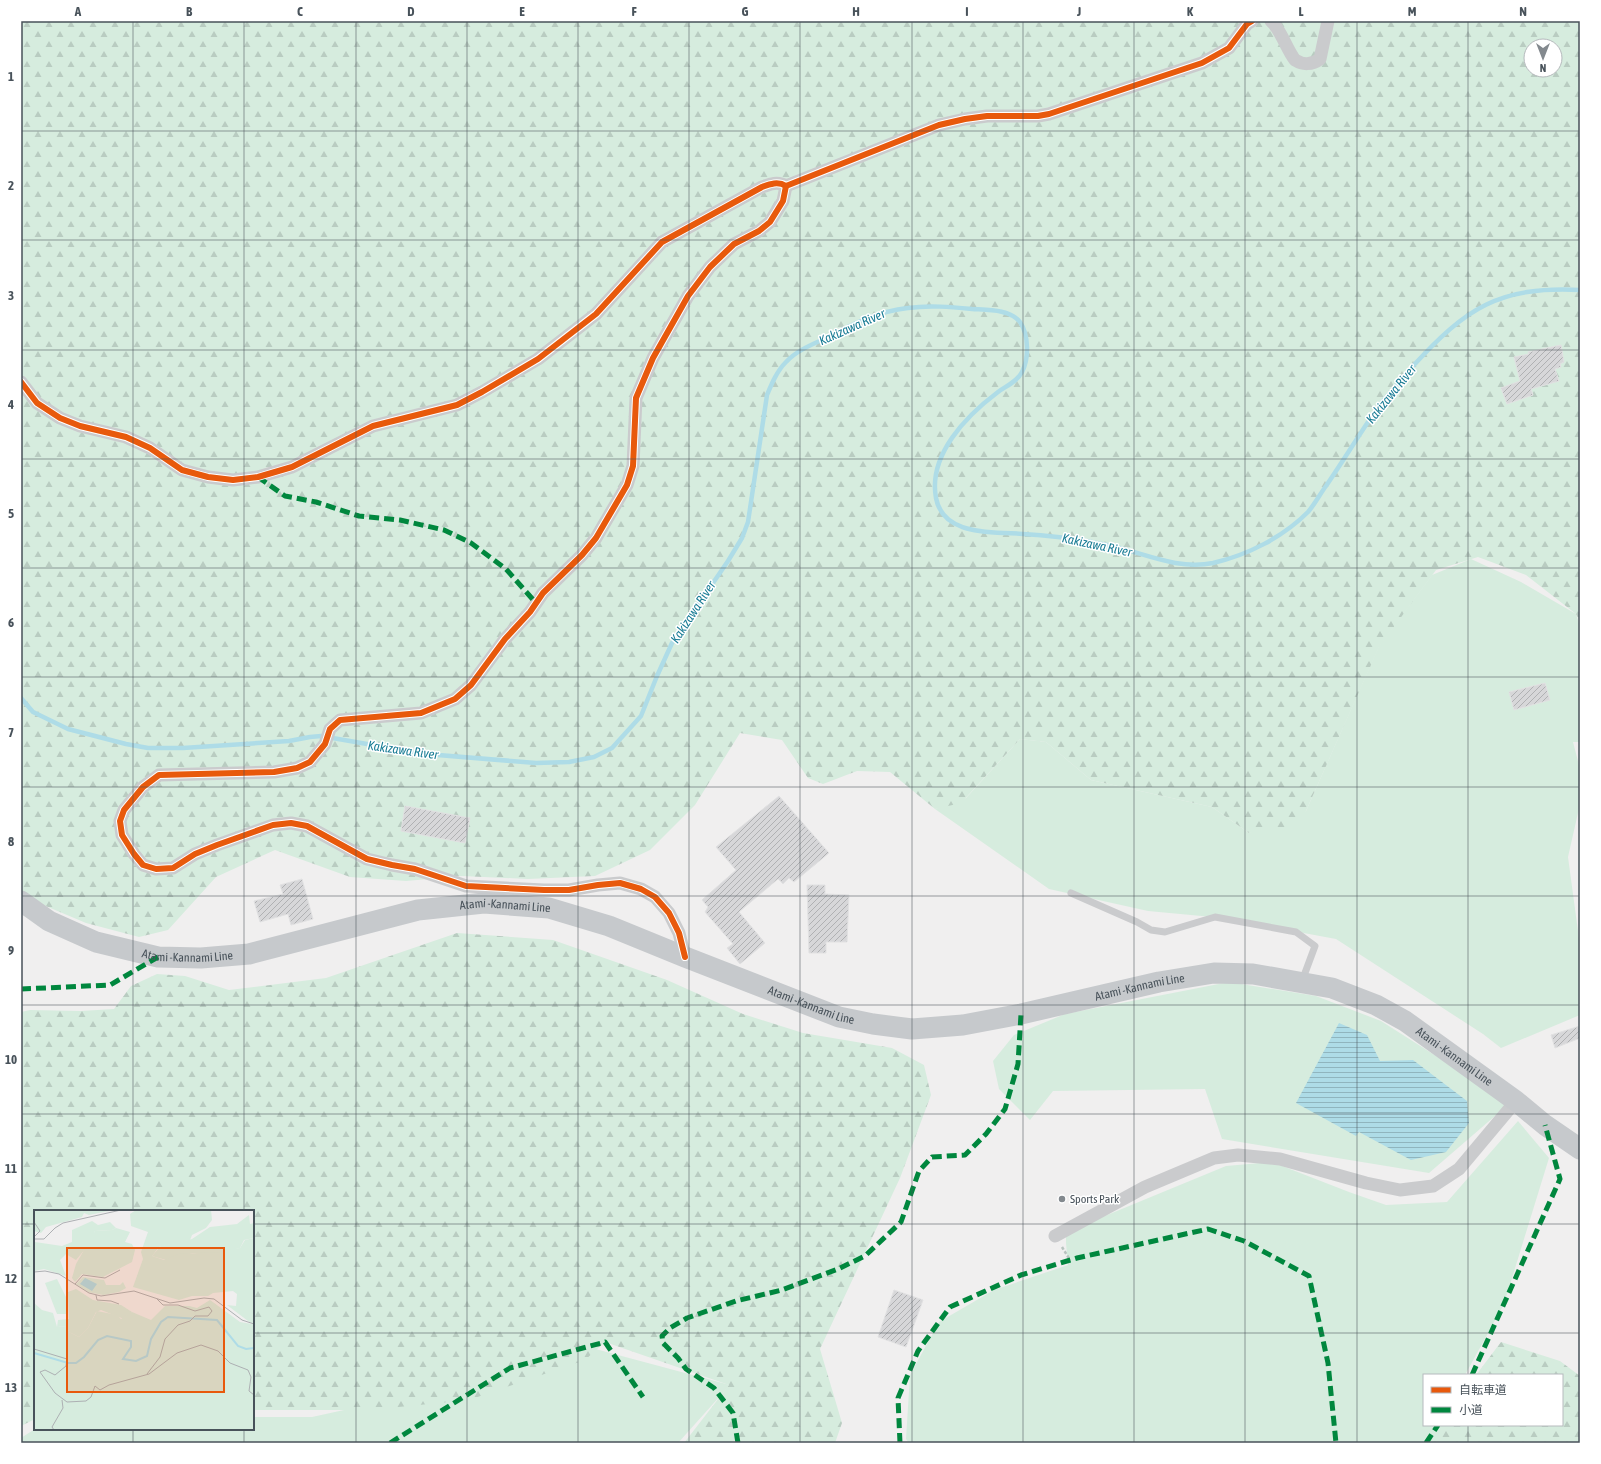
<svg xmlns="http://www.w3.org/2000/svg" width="1601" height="1464" viewBox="0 0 1601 1464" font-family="'Asap Condensed','Noto Sans JP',sans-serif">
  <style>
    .grass { fill: #d6ecde }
    .forest { fill: url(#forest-firs); fill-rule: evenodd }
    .water { fill: url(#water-rules) }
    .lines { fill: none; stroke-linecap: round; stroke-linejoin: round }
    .stream { stroke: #aedce7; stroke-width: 4.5 }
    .building { fill: url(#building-hatch); stroke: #e1e1e2 }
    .path { stroke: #b8c3bf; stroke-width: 2.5; stroke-dasharray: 3 2; stroke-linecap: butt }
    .lane { stroke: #cacbcd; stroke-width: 7 }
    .street { stroke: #cacbcd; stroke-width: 13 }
    .primary { stroke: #c6c9cc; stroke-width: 21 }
    .quiet { stroke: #00873e; stroke-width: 5; stroke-dasharray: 10 5; stroke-linecap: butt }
    .cycleway-casing { stroke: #fff; stroke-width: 8 }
    .cycleway { stroke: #e8590c; stroke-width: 6 }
    .grid { fill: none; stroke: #48525a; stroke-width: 1; stroke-opacity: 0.55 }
    .poi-dot { fill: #83898e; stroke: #fff; stroke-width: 1.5 }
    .labels { text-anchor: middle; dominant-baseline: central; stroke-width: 3; stroke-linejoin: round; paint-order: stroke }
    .street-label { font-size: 12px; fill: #48525a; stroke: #fff }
    .poi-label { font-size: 12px; fill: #48525a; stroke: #fff; text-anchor: start }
    .water-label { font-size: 13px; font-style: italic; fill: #197c95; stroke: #fff }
    .inset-river { fill: none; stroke: #aedce7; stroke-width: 2 }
    .inset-road { fill: none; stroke: #adb0b3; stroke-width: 1 }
    .view { fill: #e8590c; fill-opacity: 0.15; stroke: #e8590c; stroke-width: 2 }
    .inset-edge { fill: none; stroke: #48525a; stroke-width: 2 }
    .neatline { fill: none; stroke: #48525a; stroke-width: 1.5 }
    .grid-label { font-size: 13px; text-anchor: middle; font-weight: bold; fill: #48525a }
  </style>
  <defs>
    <pattern id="forest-firs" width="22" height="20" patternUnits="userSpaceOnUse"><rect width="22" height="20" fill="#d6ecde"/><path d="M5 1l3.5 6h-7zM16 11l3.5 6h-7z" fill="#b9ccc1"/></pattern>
    <pattern id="water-rules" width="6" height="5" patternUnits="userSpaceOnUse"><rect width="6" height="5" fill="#aedce7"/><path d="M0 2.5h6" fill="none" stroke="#90b5be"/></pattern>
    <pattern id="building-hatch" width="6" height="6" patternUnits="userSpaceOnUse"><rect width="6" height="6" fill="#d7d7d9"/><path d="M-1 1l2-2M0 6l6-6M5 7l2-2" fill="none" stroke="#b0b1b3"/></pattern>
  </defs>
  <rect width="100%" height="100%" fill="#f0efef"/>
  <g class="grass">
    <path d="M1471 559 1521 582 1576 614 1580 626V742H1573L1580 769V804L1568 857 1580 946V1015L1501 1048 1483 1034 1336 939 1223 918 1148 911 1049 889 935 809 966 798 1020 739 1046 742 1091 780 1212 807 1249 833 1306 811 1379 646 1432 575Z"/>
    <path d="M1229 982 1316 996 1381 1021 1510 1103 1429 1173 1222 1139 1205 1089 1053 1091 1030 1120 999 1089 993 1061 1014 1035 1065 1014Z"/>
    <path d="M1518 1121 1549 1158 1504 1304 1465 1375H1424V1425H1437L1426 1443H909L906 1439 910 1375 939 1322 994 1290 1068 1265 1066 1243V1232L1226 1166 1272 1162 1349 1192 1386 1205 1447 1202Z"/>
    <path d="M588 1347 730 1385 678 1443H21V1438L35 1429H253V1417H312L495 1377Z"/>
  </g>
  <g class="forest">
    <path d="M21 21H1580V622L1576 614 1526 575 1478 557 1436 570 1379 647 1306 811 1289 828 1249 833 1212 807 1091 780 1046 742 1020 739 961 803 935 809 890 772 857 771 823 784 808 778 782 740 740 733 695 805 650 850 595 876 528 879 462 876 406 881 350 877 275 850 216 877 168 930 139 937 86 923 29 899 21 889ZM1531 46H1555V70H1531Z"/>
    <path d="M457 933 553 940 667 980 743 1014 803 1033 892 1048 924 1065 931 1095 900 1178 820 1349 842 1423 835 1443H684L729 1385 605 1342 585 1360 469 1400 368 1410H253V1211H35V1419L21 1426V1012L30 1010 81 1011 114 1009 131 986 157 974 185 976 229 990 326 978Z"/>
    <path d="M1501 1342 1560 1361 1580 1376V1443H1422L1437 1425H1562V1375H1476Z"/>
  </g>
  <path class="water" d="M1339 1023 1367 1035 1380 1061 1413 1060 1467 1101 1469 1123 1446 1152 1411 1160 1359 1132 1356 1136 1296 1103Z"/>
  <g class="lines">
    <path class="stream" d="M21 698 33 712 68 729 126 744 148 748H183L289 741 310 737 321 736 367 744 401 752 536 763 569 762 594 757 612 748 641 716 657 676 672 643 728 561 742 538 748 522 767 395C772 383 777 371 786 362 796 351 811 345 824 339 851 325 878 311 908 308 929 305 951 307 972 309 987 310 1010 309 1020 322 1029 335 1029 359 1022 372 1017 382 1006 386 998 392 966 416 928 455 936 498 942 530 978 532 1004 533 1041 534 1076 538 1112 546 1146 554 1178 570 1213 563 1248 555 1283 537 1308 512 1315 504 1320 494 1326 486 1343 461 1359 435 1376 410 1387 395 1401 381 1413 366 1466 308 1499 286 1580 290"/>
  </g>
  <g class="building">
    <path d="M1561 345 1564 362 1560 364 1561 367 1555 369 1559 381 1531 389 1533 395 1507 404 1501 388 1520 381 1514 357 1529 354 1528 352Z"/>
    <path d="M1545 683 1550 700 1514 710 1509 692Z"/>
    <path d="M779 796 829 853 794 882 789 878 783 884 778 879 739 912 765 943 740 964 727 948 733 944 705 912 708 907 702 900 736 870 716 847Z"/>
    <path d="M405 806 470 818 465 843 401 831Z"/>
    <path d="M302 879 313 919 291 925 288 914 260 922 254 901 283 894 280 885Z"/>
    <path d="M807 885H825V894L849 895 847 942H826V953H809Z"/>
    <path d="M1580 1026V1038L1555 1048 1551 1035Z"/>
    <path d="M894 1290 923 1300 906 1347 878 1337Z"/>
  </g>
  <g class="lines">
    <path class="path" d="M1062 1247 1070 1260"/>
    <path class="lane" d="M1071 893 1137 922 1151 930 1165 932 1215 917 1296 932 1315 946 1302 981"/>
    <g class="street">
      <path d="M1271 21C1280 28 1287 50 1295 60 1303 65 1312 65 1320 59L1328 21"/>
      <path d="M21 382 37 403 60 418 80 426 126 437 150 448 182 470 208 477 233 480 258 477 292 467 373 426 457 405 482 392 538 359 596 314 662 242 762 187C770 184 778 181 786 186L939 125 965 119 987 116H1038L1049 114 1202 63 1229 48 1247 24 1252 21"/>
      <path d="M685 957 679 933 669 913 655 897 641 889 620 883 598 885 569 890H544L466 886 415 869 392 865 367 859 307 826 291 823 273 825 217 845 195 854 173 868 156 869 143 865 134 854 122 835 120 821 124 810 143 787 159 775 274 772 297 768 310 762 325 744 330 729 340 720 421 713 455 699 471 685 505 639 530 612 543 593 582 555 596 538 627 485 633 466 636 398 653 358 688 296 710 267 734 244 759 231 770 222 783 201 786 186"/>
      <path d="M1055 1236 1145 1187 1214 1158 1238 1155 1280 1159 1366 1183 1400 1190 1433 1186 1459 1169 1516 1101"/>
    </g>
    <path class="primary" id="s1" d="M21 901 49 921 96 942 158 957 201 958 249 954 418 910 484 903 549 908 609 926 685 957 839 1017 873 1024 912 1029 963 1025 1021 1014 1159 982 1214 973 1253 974 1332 988 1376 1005 1405 1021 1516 1101 1545 1125 1580 1149"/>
    <g class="quiet">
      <path d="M258 477 285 496 316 502 359 516 400 520 444 530 471 543 506 569 536 603"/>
      <path d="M21 989 110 985 158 957"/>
      <path d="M1472 1375 1560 1179 1545 1125"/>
      <path d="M390 1443 510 1368 605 1342 643 1397"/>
      <path d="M738 1443 733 1413 714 1388 686 1369 678 1358 663 1343 662 1336 670 1328 687 1318 736 1301 782 1290 838 1269 865 1256 901 1222 919 1171 932 1157 965 1155 986 1134 1005 1109 1018 1064 1021 1014"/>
      <path d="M900 1443 898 1398 918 1351 939 1322 950 1307 1021 1275 1077 1258 1208 1229 1244 1241 1309 1276 1328 1363 1336 1443"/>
      <path d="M1426 1443 1438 1425"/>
    </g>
    <defs>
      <g id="cycleway">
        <path d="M21 382 37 403 60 418 80 426 126 437 150 448 182 470 208 477 233 480 258 477 292 467 373 426 457 405 482 392 538 359 596 314 662 242 762 187C770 184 778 181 786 186L939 125 965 119 987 116H1038L1049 114 1202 63 1229 48 1247 24 1252 21"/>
        <path d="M685 957 679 933 669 913 655 897 641 889 620 883 598 885 569 890H544L466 886 415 869 392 865 367 859 307 826 291 823 273 825 217 845 195 854 173 868 156 869 143 865 134 854 122 835 120 821 124 810 143 787 159 775 274 772 297 768 310 762 325 744 330 729 340 720 421 713 455 699 471 685 505 639 530 612 543 593 582 555 596 538 627 485 633 466 636 398 653 358 688 296 710 267 734 244 759 231 770 222 783 201 786 186"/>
      </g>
    </defs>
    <use href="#cycleway" class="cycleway-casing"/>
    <use href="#cycleway" class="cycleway"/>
  </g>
  <path class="grid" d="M133 21V1211M244 21V1211M356 21V1443M467 21V1443M578 21V1443M689 21V1443M800 21V1443M912 21V1443M1023 21V1443M1134 21V1443M1245 21V1443M1357 21V1443M1468 21V1375M21 131H1580M21 240H1580M21 350H1580M21 459H1580M21 568H1580M21 677H1580M21 787H1580M21 896H1580M21 1005H1580M21 1114H1580M21 1224H35M253 1224H1580M21 1333H35M253 1333H1580M1468 1425V1443M133 1429V1443M244 1429V1443"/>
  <circle class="poi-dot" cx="1062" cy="1199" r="4"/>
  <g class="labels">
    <g class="street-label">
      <text stroke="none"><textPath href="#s1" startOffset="503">Atami -Kannami Line</textPath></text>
      <text stroke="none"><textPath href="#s1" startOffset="179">Atami -Kannami Line</textPath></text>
      <text stroke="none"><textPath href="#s1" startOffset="1163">Atami -Kannami Line</textPath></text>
      <text stroke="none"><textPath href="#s1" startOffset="827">Atami -Kannami Line</textPath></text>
      <text stroke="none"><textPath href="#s1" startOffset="1499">Atami -Kannami Line</textPath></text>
    </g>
    <g class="poi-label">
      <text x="1070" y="1199">Sports Park</text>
    </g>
    <g class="water-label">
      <text transform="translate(852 327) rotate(-24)">Kakizawa River</text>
      <text transform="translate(1391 394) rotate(-51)">Kakizawa River</text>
      <text transform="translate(1097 545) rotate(12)">Kakizawa River</text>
      <text transform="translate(693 612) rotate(-57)">Kakizawa River</text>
      <text transform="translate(403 750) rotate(8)">Kakizawa River</text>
    </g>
  </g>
  <g transform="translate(34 1210)">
    <rect width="220" height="220" fill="#f0efef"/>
    <path d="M215 5 216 14 220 13V28L210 30 206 38 185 43H159L132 50 118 46 127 36 158 29 176 17 203 14ZM82 18 96 22 91 32 98 34 101 40 98 52 69 67 48 64 41 72 38 68 42 54 61 21 78 20ZM49 67 70 70 72 75H86L89 72 92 78 85 82 69 85 54 82 42 74ZM23 69 32 87V104H23L11 73ZM42 79 59 90 87 95 98 102 90 109 67 100 62 102 54 118 45 127 35 122 33 116 23 117 24 110 35 109 34 82Z" fill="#d6ecde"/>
    <path d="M0 0H80L55 5 50 3 48 7 12 17 7 23 0 21ZM102 0H177L178 10 172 18 158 25 156 30 125 37 118 46 130 50 144 44 186 42 190 40 206 38 211 30 220 28V220H0V93L8 100 19 103 23 117 33 116 35 122 45 127 54 118 63 101 83 105 87 109 98 102 117 110 131 96H155L163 98 176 90 206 112 218 114 193 95 202 96 203 84 199 81 179 83 174 86H158L145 90 99 77 109 49 107 42 114 22 97 16 96 4ZM58 11 64 15 76 12 82 18 78 20 61 21 56 33 42 50 32 44 26 50 32 66 10 59 0 61 1 32 28 36 38 32V20Z" fill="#d6ecde"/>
    <path d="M51 68 63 74 58 81 46 74Z" fill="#aedce7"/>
    <path class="inset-river" d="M0 143 34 153H42L50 147 64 130 73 126 97 131V137L89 149 102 151 113 146 117 129 127 112 134 107 183 110 204 136 212 139 220 138"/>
    <path class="inset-road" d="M0 12 6 21 0 27M0 29H10L21 18 29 13 87 0M0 62 11 61 25 64 55 83 67 86 100 81 136 93 170 88 180 89 208 110 220 114M41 74 49 65 71 68 86 60M62 85 63 90 77 91 85 94M0 139 33 149 32 156 21 165 11 160 6 162 21 183 33 192 52 191 57 187 61 176 66 180 75 175 115 164 143 143 167 135 184 141 196 153 214 160 217 167 215 181 220 185M113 164 126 147 131 129 144 115 156 111 161 106H174L178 101 175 97 161 101 144 95H129L123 89M20 220 18 217 29 198 28 190"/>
    <path class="view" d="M33 38H190V182H33Z"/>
    <rect width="220" height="220" class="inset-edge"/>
  </g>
  <rect width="1601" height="1464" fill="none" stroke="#ffffff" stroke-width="44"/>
  <rect x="1423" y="1374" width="140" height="52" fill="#ffffff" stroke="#b6babd"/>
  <rect x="1431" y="1387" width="20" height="6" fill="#e8590c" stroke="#b6babd"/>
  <text x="1459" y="1394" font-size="12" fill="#48525a">自転車道</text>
  <rect x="1431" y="1407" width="20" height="6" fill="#00873e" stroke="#b6babd"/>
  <text x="1459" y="1414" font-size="12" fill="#48525a">小道</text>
  <g transform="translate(1543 58) rotate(180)"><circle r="19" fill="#ffffff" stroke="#b6babd"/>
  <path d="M0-3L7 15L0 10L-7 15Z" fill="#83898e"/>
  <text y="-6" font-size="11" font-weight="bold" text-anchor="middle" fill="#48525a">N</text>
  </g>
  <rect x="22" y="22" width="1557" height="1420" class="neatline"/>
  <g class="grid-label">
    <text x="78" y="16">A</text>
    <text x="189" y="16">B</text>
    <text x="300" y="16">C</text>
    <text x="411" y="16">D</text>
    <text x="522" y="16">E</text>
    <text x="634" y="16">F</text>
    <text x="745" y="16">G</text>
    <text x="856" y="16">H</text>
    <text x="967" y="16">I</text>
    <text x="1079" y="16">J</text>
    <text x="1190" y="16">K</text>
    <text x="1301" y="16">L</text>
    <text x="1412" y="16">M</text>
    <text x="1523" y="16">N</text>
    <text x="11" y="81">1</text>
    <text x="11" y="190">2</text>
    <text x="11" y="300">3</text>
    <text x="11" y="409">4</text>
    <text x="11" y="518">5</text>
    <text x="11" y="627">6</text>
    <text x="11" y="737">7</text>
    <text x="11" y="846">8</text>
    <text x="11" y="955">9</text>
    <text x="11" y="1064">10</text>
    <text x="11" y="1173">11</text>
    <text x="11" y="1283">12</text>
    <text x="11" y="1392">13</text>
  </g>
</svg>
